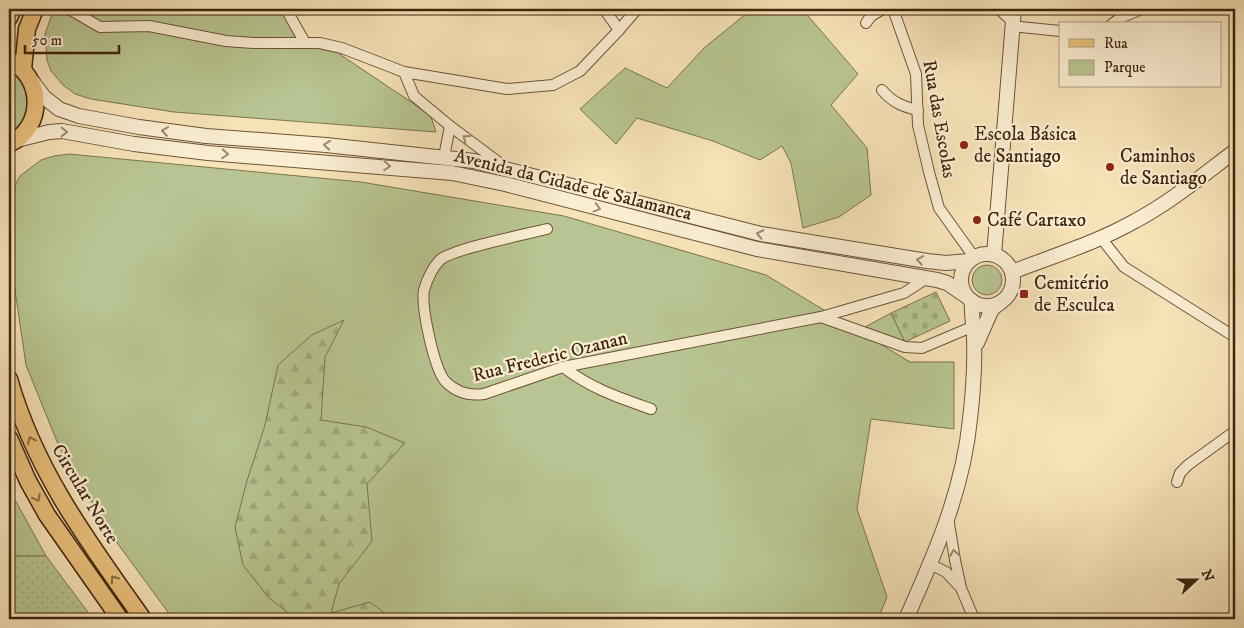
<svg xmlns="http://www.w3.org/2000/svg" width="1244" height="628" viewBox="0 0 1244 628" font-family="'IM FELL DW Pica',serif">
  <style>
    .green { fill: #b8c592; stroke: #7c7550 }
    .forest { fill: url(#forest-firs); stroke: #7c7550 }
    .cemetery { fill: url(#cemetery-stones); stroke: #7c7550 }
    .garden { fill: url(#garden-dots); stroke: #7c7550 }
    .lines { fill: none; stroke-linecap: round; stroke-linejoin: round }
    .minor-casing { stroke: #6d5439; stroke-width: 12 }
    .tertiary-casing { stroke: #6d5439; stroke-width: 16 }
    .primary-casing { stroke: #3f250f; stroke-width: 19 }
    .minor { stroke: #faedd1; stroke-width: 10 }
    .tertiary { stroke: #faedd1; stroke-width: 14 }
    .primary { stroke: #ecc27c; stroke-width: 16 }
    .oneway { stroke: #9c8970 }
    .oneway2 { stroke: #8d6c40 }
    .poi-dot { fill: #8f2418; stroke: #faedd1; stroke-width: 2 }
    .labels { text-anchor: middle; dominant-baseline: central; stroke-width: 4.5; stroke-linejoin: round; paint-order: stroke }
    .street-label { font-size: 19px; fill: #3f250f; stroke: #faedd1 }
    .poi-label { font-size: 19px; fill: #3f250f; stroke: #faedd1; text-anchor: start }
  </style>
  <defs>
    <pattern id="forest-firs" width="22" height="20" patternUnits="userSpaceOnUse" patternTransform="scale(1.25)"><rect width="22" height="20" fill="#b8c592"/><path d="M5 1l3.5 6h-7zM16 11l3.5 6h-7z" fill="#9fa97d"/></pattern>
    <pattern id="cemetery-stones" width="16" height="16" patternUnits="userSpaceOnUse" patternTransform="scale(1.25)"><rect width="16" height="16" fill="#b8c592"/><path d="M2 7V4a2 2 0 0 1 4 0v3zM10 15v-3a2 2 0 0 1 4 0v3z" fill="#9fa97d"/></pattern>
    <pattern id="garden-dots" width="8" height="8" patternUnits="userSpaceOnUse" patternTransform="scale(1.25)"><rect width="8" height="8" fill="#b8c592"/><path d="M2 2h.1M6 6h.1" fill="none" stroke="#9fa97d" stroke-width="1.8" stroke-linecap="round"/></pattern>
  </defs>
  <rect width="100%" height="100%" fill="#f7e3b8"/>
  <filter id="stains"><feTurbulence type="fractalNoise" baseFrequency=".004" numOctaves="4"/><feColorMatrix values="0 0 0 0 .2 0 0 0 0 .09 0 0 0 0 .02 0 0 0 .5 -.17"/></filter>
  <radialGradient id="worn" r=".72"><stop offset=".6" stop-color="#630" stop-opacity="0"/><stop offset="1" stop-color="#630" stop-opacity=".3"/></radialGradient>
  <g class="green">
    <path d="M54 9H282L301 45 338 53 414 104 431 117 436 132 174 112 91 99 75 94 63 85 51 71 47 60 45 34Z"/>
    <path d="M749 9H804L803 10 858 74 831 105 867 148 871 195 839 217 803 228 791 163 782 146 760 160 713 141 637 118 616 144 580 109 625 68 667 88 704 48 747 13Z"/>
    <path d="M9 70C26 79 36 105 24 122 20 128 13 132 9 136Z"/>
    <path d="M69 154 361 182 564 216 766 275 910 362H954V429L871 419 857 509 887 597 878 619H173L112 536 60 449 26 365 11 263 10 194 20 176 41 160 54 156Z"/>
    <circle cx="987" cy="280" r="15"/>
    <path d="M891 313 905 342 865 327Z"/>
    <path d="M9 489 46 556H9Z"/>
  </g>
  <path class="forest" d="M344 320 325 357 321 420 366 427 405 443 367 484 372 541 339 584 331 613 370 602 392 619H296L269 598 243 565 235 527 247 481 265 425 278 365 312 335Z"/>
  <path class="cemetery" d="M936 292 950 321 905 342 891 313Z"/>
  <path class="garden" d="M9 556H46L93 619H9Z"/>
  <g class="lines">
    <defs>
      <g id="minor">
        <path d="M69 9 100 27 149 26 226 41 253 43H320L342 48 404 72 507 89 553 85 580 71 619 30 637 9"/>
        <path d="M286 9 304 41"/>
        <path d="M604 9 619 30"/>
        <path d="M893 9 916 74 918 125 929 172 939 208 974 257"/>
        <path d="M999 9 1013 22"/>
        <path d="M866 23 871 16 883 9"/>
        <path d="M1112 24 1122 17 1142 9"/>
        <path d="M1012 26 1060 31"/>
        <path d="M404 72 414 96 450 126 505 167"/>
        <path d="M882 90C892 102 903 107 918 110"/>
        <path d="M444 157 450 126"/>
        <path d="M547 229C527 234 452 249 440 260 433 267 427 280 424 290 421 306 434 370 446 382 457 393 470 396 484 394L563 367 821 317 904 293 927 278"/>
        <path d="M1101 238 1124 267 1235 337"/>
        <path d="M821 317 905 347 922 348 974 326"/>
        <path d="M563 367C592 389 617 397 651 409"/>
        <path d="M1177 482 1180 473 1188 465 1235 431"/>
        <path d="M948 518 955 560 961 588 974 619"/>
        <path d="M930 564 946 572 961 588"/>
      </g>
      <g id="tertiary">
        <path d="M32 81 44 97 59 109 79 116 139 127 206 136 326 145 474 161 761 234 927 261 946 263 969 261"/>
        <path d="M17 140 49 132 62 131 134 144 208 153 452 173 505 184 757 249 937 280 947 283 966 296"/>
        <circle cx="987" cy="280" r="26"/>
        <path d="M994 255 1014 9"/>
        <path d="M1012 272C1053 256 1096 243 1135 221 1171 202 1203 175 1235 151"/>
        <path d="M977 343 992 309 1001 302"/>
        <path d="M906 619C935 554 963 491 970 419 973 393 975 365 974 339 974 326 971 314 972 301"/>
      </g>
      <g id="primary">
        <path d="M9 18 13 9"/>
        <path d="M9 60C44 77 45 127 9 144"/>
        <path d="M23 69 27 29 35 9"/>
        <path d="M9 379C35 471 89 543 143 619"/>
        <path d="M9 438 28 481 47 515 120 619"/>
      </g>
    </defs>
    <use href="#minor" class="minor-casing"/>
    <use href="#tertiary" class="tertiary-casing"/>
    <use href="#primary" class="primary-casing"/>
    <use href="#minor" class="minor"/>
    <use href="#tertiary" class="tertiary"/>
    <use href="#primary" class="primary"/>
  </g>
  <defs><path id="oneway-chevron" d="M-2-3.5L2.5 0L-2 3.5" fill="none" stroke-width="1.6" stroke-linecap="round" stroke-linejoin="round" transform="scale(1.25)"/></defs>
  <g class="oneway">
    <use href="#oneway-chevron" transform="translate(165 131) rotate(-172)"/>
    <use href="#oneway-chevron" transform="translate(64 132) rotate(1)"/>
    <use href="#oneway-chevron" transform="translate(466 138) rotate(-144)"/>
    <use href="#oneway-chevron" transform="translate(327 145) rotate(-175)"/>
    <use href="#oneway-chevron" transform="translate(225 154) rotate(4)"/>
    <use href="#oneway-chevron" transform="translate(387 166) rotate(4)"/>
    <use href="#oneway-chevron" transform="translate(597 208) rotate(15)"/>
    <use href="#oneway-chevron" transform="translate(760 234) rotate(-168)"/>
    <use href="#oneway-chevron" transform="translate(920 260) rotate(-171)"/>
    <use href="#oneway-chevron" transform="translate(954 553) rotate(-99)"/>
  </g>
  <g class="oneway2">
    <use href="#oneway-chevron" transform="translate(31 440) rotate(-114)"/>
    <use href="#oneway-chevron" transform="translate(37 498) rotate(62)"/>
    <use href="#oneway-chevron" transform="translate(114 579) rotate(-125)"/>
  </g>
  <g class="poi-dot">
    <circle cx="964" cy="145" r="5"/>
    <circle cx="1110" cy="167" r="5"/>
    <circle cx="977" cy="220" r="5"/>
    <rect x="1019" y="289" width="10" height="10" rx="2.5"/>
  </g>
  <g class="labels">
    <g class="street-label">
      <text transform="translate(939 119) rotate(80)">Rua das Escolas</text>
      <text transform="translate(573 185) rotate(14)">Avenida da Cidade de Salamanca</text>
      <text transform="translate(550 357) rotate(-14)">Rua Frederic Ozanan</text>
      <text transform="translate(85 494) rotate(59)">Circular Norte</text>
    </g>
    <g class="poi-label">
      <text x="974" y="134">Escola Básica<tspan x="974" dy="22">de Santiago</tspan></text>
      <text x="1120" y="156">Caminhos<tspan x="1120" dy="22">de Santiago</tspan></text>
      <text x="987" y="220">Café Cartaxo</text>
      <text x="1034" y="283">Cemitério<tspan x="1034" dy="22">de Esculca</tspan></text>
    </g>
  </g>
  <rect width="1244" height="628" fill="none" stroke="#f7e3b8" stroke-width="30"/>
  <rect x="10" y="10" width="1224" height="608" fill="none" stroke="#3f250f" stroke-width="2.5"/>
  <rect x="15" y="15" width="1214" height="598" fill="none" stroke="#3f250f"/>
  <rect x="1059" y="22" width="162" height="65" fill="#faedd1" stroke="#af9d83"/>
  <rect x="1069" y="39" width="25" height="8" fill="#ecc27c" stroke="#af9d83"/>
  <text x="1104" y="48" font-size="15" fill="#3f250f">Rua</text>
  <rect x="1069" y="60" width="25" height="15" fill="#b8c592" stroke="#af9d83"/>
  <text x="1104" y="72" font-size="15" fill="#3f250f">Parque</text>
  <g transform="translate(1196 580) rotate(69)" stroke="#faedd1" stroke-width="4" paint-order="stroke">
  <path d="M0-4L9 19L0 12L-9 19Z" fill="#3f250f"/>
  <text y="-8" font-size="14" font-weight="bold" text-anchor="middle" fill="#3f250f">N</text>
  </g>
  <path d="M25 45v8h94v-8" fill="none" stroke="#3f250f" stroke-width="2.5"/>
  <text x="32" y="45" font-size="15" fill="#3f250f" stroke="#faedd1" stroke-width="4" paint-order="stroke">50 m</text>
  <rect width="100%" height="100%" filter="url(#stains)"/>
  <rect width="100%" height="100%" fill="url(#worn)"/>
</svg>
